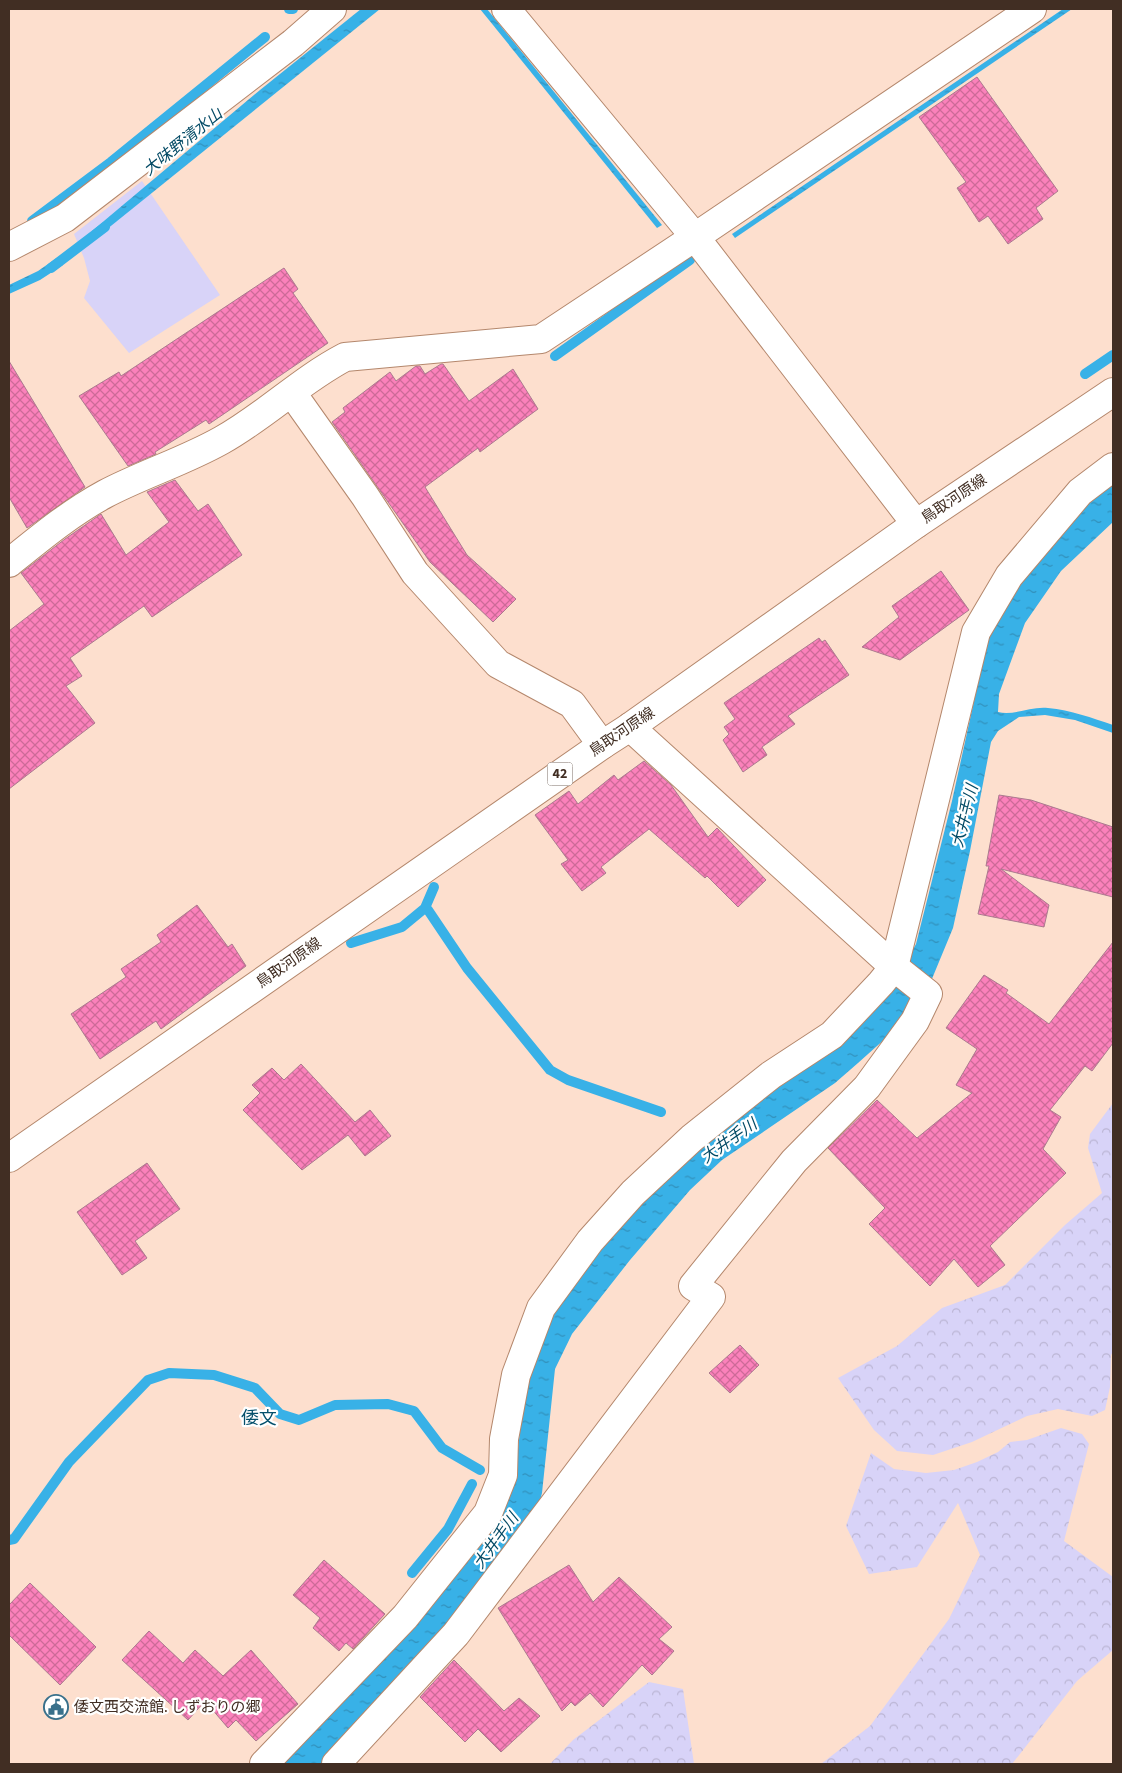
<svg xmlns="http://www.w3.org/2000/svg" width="1122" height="1773" viewBox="0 0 1122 1773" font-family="'Source Sans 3','Noto Sans JP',sans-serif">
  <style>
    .grass { fill: #d8d3f8 }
    .forest { fill: url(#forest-crowns) }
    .water { fill: url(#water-ripples) }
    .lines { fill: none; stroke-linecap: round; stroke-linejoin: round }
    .stream { stroke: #38b1e7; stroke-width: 10 }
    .building { fill: url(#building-cross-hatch); stroke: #ab7a8f }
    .street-casing { stroke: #b4876c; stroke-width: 30 }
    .primary-casing { stroke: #b4876c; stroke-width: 30 }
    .street { stroke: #fff; stroke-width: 28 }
    .primary { stroke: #fff; stroke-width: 28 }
    .labels { text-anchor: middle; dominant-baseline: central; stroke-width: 4.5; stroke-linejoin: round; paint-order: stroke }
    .shield { fill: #fff; stroke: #7a6d65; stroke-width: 1 }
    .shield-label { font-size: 14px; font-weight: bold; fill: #412e23 }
    .street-label { font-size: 15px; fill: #412e23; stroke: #fff }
    .poi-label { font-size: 15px; fill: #412e23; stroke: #fff; text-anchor: start }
    .water-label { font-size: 16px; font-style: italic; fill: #034a65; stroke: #fff }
    .quarter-label { font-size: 18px; fill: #05506c; stroke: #fff }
  </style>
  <defs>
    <pattern id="forest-crowns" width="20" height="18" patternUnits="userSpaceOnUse" patternTransform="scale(1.25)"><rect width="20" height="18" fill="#d8d3f8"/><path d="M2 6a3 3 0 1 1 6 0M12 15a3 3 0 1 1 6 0" fill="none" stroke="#bbb5d4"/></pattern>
    <pattern id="water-ripples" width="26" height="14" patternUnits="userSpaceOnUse" patternTransform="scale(1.25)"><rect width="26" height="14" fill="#38b1e7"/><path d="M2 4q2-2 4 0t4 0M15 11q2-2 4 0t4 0" fill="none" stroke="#3190bb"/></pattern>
    <pattern id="building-cross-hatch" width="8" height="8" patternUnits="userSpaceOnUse" patternTransform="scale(1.25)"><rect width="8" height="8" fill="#fb81bb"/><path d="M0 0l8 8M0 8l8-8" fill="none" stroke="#cd6a98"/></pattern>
  </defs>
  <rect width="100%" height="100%" fill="#fddfce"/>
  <path class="grass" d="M142 181 220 295 129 353 84 298 90 281 84 258 74 234Z"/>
  <g class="forest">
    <path d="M1113 1103V1352L1111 1355 1110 1387 1105 1410 1092 1416 1058 1409 1027 1416 972 1442 933 1455 897 1451 874 1430 838 1378 897 1346 942 1308 1005 1285 1065 1225 1102 1193 1088 1148 1090 1134Z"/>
    <path d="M1061 1428 1082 1434 1089 1444 1064 1541 1113 1577V1650L1077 1681 1012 1764H821L870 1726 949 1619 980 1555 958 1503 917 1567 869 1574 846 1526 871 1453 894 1469 926 1473 954 1470 977 1462 998 1452 1010 1442 1027 1440Z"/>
    <path d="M649 1682 683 1689 694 1764H550L573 1740Z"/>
  </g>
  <g class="water">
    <path d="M361 9H380L96 238 92 231 260 90Z"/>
    <path d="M480 9H487L662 225 657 228Z"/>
    <path d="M1063 9H1072L735 238 732 234Z"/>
    <path d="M58 257 63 265 40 280 9 294V285L38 271Z"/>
    <path d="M1113 479V522L1061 571 1025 623 999 694 998 712C1014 716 1031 706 1048 708 1071 710 1092 718 1113 725V733L1075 720 1045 715 1019 717 998 731 991 742 970 851 953 928 929 986 896 1029 858 1063 835 1083 722 1160 690 1190 630 1260 572 1334 555 1369 542 1493 537 1512 438 1642 323 1764H275L308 1728 441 1594 502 1511 518 1450 526 1372 559 1301 609 1237 685 1160 762 1098 847 1039 884 1001 916 944 952 801 987 642 1016 580 1091 499Z"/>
  </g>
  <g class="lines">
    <g class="stream">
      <path d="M289 9H293"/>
      <path d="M32 221 111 162 265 37"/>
      <path d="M51 268 105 227"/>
      <path d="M555 356 690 260"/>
      <path d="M1085 374 1113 355"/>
      <path d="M428 910 467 968 550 1070 568 1080 661 1112"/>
      <path d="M351 943 402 927 425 908 434 887"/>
      <path d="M9 1540 14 1539 69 1462 148 1380 169 1373 214 1375 255 1388 280 1414 299 1420 335 1405 388 1404 414 1411 442 1448 480 1470"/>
      <path d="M412 1573 448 1529 472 1484"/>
    </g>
  </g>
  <g class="building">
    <path d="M977 77 1058 191 1036 208 1043 219 1008 244 988 216 979 222 957 188 966 182 919 117Z"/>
    <path d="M284 268 298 289 293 293 328 343 209 424 206 420 155 452 156 454 128 466 79 396 119 372 121 376Z"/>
    <path d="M9 361 85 487 27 528 9 497Z"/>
    <path d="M441 364H443L469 401 513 369 538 409 480 452 478 448 425 487 467 555 516 599 493 622 430 562 332 422 345 412 343 408 390 372 396 381 416 366H420L425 374Z"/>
    <path d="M175 480 198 511 208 504 242 555 152 617 144 606 70 658 82 676 66 686 95 723 9 789V631L44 604 21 573 65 539 101 514 126 555 169 522 147 492Z"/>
    <path d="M941 571 969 610 900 660 862 647 899 617 892 606Z"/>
    <path d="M819 638 822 642 825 640 849 675 788 716 795 724 762 747 767 755 743 772 723 740 729 734 724 727 735 719 724 703Z"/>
    <path d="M644 761 671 785 708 837 717 828 766 880 738 907 707 876 705 878 649 829 601 867 606 873 582 891 561 864 568 860 535 815 569 791 578 804 614 775 618 780Z"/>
    <path d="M999 795 1031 800 1113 827V897L1001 869 1049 905 1044 927 978 914 989 866H986Z"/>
    <path d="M197 905 228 947 232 944 246 966 161 1029 156 1021 100 1059 71 1014 126 977 121 969 161 942 157 935Z"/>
    <path d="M1113 942V1043L1092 1071 1085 1066 1050 1110 1061 1117 1043 1149 1066 1173 990 1246 1005 1265 978 1287 954 1259 930 1286 869 1224 885 1208 828 1148 877 1100 917 1138 972 1093 956 1085 977 1049 946 1028 984 975 1008 990 1006 993 1049 1024Z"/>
    <path d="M301 1064 355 1122 370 1110 391 1136 365 1156 348 1135 302 1170 243 1110 260 1093 252 1085 272 1068 284 1080Z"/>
    <path d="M147 1163 180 1209 135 1241 147 1258 122 1275 77 1212Z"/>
    <path d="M740 1345 759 1365 730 1393 709 1373Z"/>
    <path d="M324 1560 385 1614 353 1649 346 1643 339 1651 313 1628 320 1618 293 1595Z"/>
    <path d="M569 1565 593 1602 619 1577 672 1627 659 1639 674 1651 652 1675 642 1665 603 1707 590 1693 575 1706 571 1702 562 1711 498 1608Z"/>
    <path d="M30 1583 96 1647 60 1685 9 1635V1605Z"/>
    <path d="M149 1631 183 1663 195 1650 223 1676 251 1650 298 1704 256 1741 236 1720 228 1728 205 1701 188 1720 122 1660Z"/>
    <path d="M454 1660 504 1711 519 1698 540 1716 501 1752 478 1729 465 1742 420 1697Z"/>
  </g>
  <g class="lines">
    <defs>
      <g id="street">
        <path d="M506 9 695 237 916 524"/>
        <path d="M9 247 65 218 293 43 332 9"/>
        <path d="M292 393 365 496 415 573 498 664 572 704 602 745"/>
        <path d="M9 563C40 538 70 513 105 494 143 474 185 461 222 440 265 416 301 380 345 357L541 339 695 237 1032 9"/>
        <path d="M264 1764 405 1617 488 1513 503 1475 504 1439 516 1375 541 1308 590 1241 633 1193 692 1138 771 1075 832 1035 881 983 894 967 976 632 1009 576 1080 492 1113 467"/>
        <path d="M336 1764 456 1634 711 1297 693 1286 794 1161 867 1087 915 1021 928 994 894 967 630 727"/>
      </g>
      <path id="primary" d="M9 1158 602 745 630 727 916 524 1113 392"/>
    </defs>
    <use href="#street" class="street-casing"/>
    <use href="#primary" class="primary-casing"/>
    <use href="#street" class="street"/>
    <use href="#primary" class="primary"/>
  </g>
  <defs>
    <symbol id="civic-ring" viewBox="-11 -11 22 22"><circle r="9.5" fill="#fff" stroke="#39708b" stroke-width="1.5"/><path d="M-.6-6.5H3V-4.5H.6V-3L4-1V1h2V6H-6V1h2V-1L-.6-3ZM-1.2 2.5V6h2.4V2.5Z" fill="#39708b"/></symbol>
  </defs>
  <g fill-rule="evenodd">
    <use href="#civic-ring" x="42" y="1693" width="28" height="28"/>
  </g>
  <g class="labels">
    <rect class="shield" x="547.5" y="762.5" width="25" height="23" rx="4"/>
    <g class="shield-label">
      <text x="560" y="774">42</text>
    </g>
    <g class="street-label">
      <text transform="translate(954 499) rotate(-34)">鳥取河原線</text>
      <text transform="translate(622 732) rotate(-34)">鳥取河原線</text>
      <text transform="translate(289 963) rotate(-35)">鳥取河原線</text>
    </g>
    <g class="poi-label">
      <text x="74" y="1707">倭文西交流館. しずおりの郷</text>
    </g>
    <g class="water-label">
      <text transform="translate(183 142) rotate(-39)">大味野清水山</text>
      <text transform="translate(965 816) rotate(-76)">大井手川</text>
      <text transform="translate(729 1141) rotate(-35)">大井手川</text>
      <text transform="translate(496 1541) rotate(-54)">大井手川</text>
    </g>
    <g class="quarter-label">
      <text x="259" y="1418">倭文</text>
    </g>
  </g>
  <rect width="1122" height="1773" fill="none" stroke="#412e23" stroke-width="20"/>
</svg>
